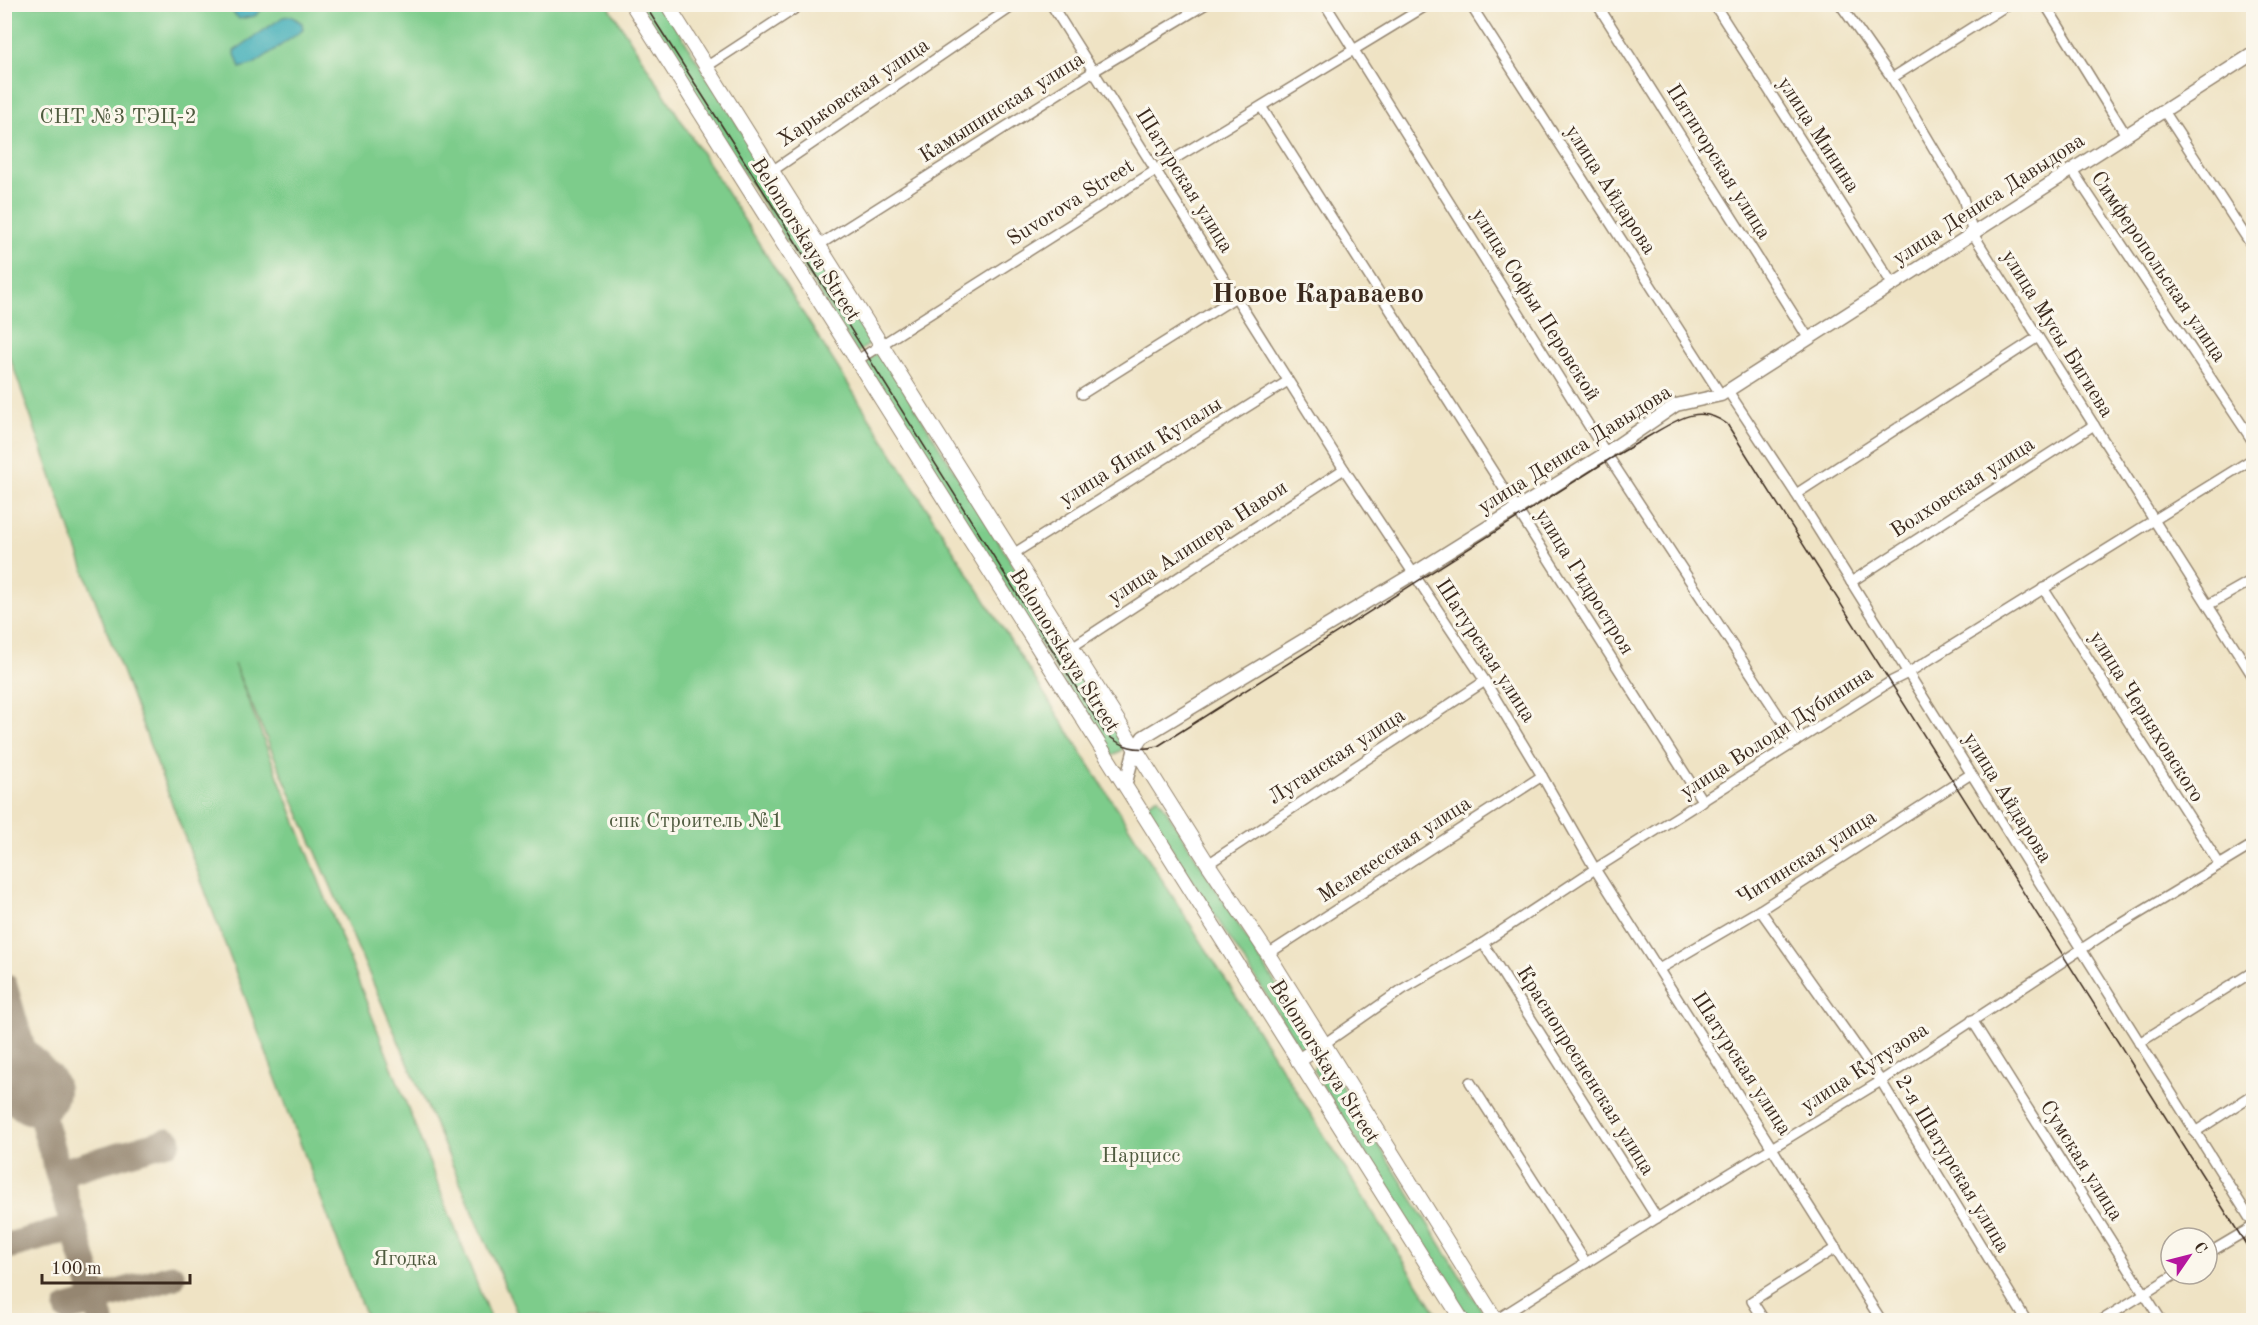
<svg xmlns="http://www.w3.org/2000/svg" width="2258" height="1325" viewBox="0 0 2258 1325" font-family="'Old Standard TT',serif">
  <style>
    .green { fill: #7dcc8b; stroke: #5c7b54; stroke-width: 1.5 }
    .water { fill: #39aab5; stroke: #3a6a6a; stroke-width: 1.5 }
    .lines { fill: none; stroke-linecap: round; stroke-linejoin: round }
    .taxiway { stroke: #958671; stroke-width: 27 }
    .runway { stroke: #958671; stroke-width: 68 }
    .minor-casing { stroke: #958671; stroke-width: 12 }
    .tertiary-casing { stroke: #958671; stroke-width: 15 }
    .secondary-casing { stroke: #958671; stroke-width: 16 }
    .minor { stroke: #fff; stroke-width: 9 }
    .tertiary { stroke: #fff; stroke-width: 12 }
    .secondary { stroke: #fff; stroke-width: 14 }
    .tram { stroke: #3b2a1e; stroke-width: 1.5 }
    .labels { text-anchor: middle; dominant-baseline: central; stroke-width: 6; stroke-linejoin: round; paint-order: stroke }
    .street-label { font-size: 21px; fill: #3b2a1e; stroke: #fbf7ec }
    .park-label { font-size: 21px; fill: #4f5b3f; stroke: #fbf7ec }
    .district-label { font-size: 27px; font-weight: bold; fill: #3b2a1e; stroke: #fbf7ec }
  </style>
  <rect width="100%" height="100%" fill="#fbf7ec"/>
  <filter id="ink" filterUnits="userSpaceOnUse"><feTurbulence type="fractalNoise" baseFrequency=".0167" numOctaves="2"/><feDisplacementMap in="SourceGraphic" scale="12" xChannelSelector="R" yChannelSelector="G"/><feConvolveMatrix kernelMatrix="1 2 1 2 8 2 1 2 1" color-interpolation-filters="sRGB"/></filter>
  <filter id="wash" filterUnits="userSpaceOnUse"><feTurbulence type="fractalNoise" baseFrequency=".008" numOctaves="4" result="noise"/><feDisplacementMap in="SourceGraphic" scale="24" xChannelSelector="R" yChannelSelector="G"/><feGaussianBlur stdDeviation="1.35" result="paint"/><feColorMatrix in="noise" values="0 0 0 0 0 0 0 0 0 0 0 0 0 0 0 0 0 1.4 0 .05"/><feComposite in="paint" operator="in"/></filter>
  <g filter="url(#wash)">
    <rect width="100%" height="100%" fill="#efe3c4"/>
    <g class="green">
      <path d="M4 5H608L1441 1320H520L234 664 491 1320H367L85 573 12 363 5 349Z"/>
      <path d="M638 5H662L874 341 857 353Z"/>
      <path d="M880 351 1126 747 1110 757 864 361Z"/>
      <path d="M1158 797 1312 1042 1307 1047 1301 1049 1144 806Z"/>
      <path d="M1317 1062H1327L1484 1314 1480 1320H1469L1313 1070Z"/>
    </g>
    <g class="water">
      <path d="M226 5H266L255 16 239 19Z"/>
      <path d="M291 16 302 23 303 30 254 64 240 68 234 51 283 17Z"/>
    </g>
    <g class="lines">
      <g class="taxiway">
        <path d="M4 986 101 1320"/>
        <path d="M58 1173 168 1141"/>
        <path d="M4 1247 74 1228"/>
        <path d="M94 1300 172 1277"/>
        <path d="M68 1309 94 1302"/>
      </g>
      <path class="runway" d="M4 1059 35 1091"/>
    </g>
  </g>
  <g filter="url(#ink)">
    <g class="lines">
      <defs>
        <g id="minor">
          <path d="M1051 4 1344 469 1485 681 1542 776 1595 869 1881 1320"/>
          <path d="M1325 4 1606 453 1796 742"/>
          <path d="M1470 4 1721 395"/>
          <path d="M1597 4 1809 339"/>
          <path d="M1714 4 1893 285"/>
          <path d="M1840 4 1892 78 1963 198 1973 234 2254 678"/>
          <path d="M2045 4 2126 135"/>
          <path d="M706 67 802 4"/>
          <path d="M1892 78 2009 4"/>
          <path d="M1262 108 1703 802"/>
          <path d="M2164 111 2254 249"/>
          <path d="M2072 170 2254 443"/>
          <path d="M772 171 1016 4"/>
          <path d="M819 245 1094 71 1206 4"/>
          <path d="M856 361 1156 170 1429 4"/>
          <path d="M1728 391 1796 494 2254 1225"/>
          <path d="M1082 394 1236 297"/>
          <path d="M1796 494 2038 337"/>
          <path d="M1013 554 1288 381"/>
          <path d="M1851 582 2094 425"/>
          <path d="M2043 588 2220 865"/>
          <path d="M2208 605 2254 579"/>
          <path d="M1072 647 1344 469"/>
          <path d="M1208 864 1485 681"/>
          <path d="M1760 910 1881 1081 2026 1320"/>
          <path d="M1483 943 1657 1218"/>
          <path d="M1268 954 1542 776"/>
          <path d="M1659 969 1760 910 1971 774"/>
          <path d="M1972 1020 2161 1320"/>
          <path d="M2139 1043 2254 971"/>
          <path d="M1324 1044 1403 989 1483 943 1595 869 1890 682 1908 673 2254 458"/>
          <path d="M1470 1082 1586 1263"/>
          <path d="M2195 1132 2254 1094"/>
          <path d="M2207 1254 2254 1226"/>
          <path d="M1496 1320 1657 1218 1881 1081 2103 935 2254 844"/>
          <path d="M1764 1320 1752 1301 1836 1248"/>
          <path d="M2102 1320 2176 1274"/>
        </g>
        <path id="tertiary" d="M1125 786 1135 748 1143 737 1413 574 1606 453 1676 405 1721 395 2254 53"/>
        <g id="secondary">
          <path d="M632 4 1462 1320"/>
          <path d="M667 4 1208 864 1268 954 1496 1320"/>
          <path d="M1298 1061 1324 1044"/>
        </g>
      </defs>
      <use href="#minor" class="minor-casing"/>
      <use href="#tertiary" class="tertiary-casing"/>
      <use href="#secondary" class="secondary-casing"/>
      <use href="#minor" class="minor"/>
      <use href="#tertiary" class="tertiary"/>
      <use href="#secondary" class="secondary"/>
      <path class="tram" d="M644 4C800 246 951 490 1105 733 1121 747 1137 752 1158 746L1610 459C1624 451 1637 443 1651 435 1677 420 1699 403 1727 424L2254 1257"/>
    </g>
  </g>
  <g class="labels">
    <g class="street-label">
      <text transform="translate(854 93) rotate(-34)">Харьковская улица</text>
      <text transform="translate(1002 108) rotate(-32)">Камышинская улица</text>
      <text transform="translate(1818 135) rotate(57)">улица Минина</text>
      <text transform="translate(1718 162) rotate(58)">Пятигорская улица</text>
      <text transform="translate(1184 181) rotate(58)">Шатурская улица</text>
      <text transform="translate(1610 190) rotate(57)">улица Айдарова</text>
      <text transform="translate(1989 200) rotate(-33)">улица Дениса Давыдова</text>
      <text transform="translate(1071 203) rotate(-32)">Suvorova Street</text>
      <text transform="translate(805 240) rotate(58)">Belomorskaya Street</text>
      <text transform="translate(2158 267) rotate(56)">Симферопольская улица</text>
      <text transform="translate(1535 305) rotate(58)">улица Софьи Перовской</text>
      <text transform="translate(2057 334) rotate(58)">улица Мусы Бигиева</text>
      <text transform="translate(1575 450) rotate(-32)">улица Дениса Давыдова</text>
      <text transform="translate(1141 452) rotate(-32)">улица Янки Купалы</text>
      <text transform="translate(1963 488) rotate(-33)">Волховская улица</text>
      <text transform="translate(1198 543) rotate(-33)">улица Алишера Навои</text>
      <text transform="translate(1584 582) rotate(58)">улица Гидростроя</text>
      <text transform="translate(1064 651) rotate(58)">Belomorskaya Street</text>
      <text transform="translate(1485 651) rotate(57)">Шатурская улица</text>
      <text transform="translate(2146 717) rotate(58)">улица Черняховского</text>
      <text transform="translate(1777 733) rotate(-33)">улица Володи Дубинина</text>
      <text transform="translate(1337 757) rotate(-33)">Луганская улица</text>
      <text transform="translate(2007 798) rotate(58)">улица Айдарова</text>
      <text transform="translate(1395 850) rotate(-33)">Мелекесская улица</text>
      <text transform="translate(1807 858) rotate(-32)">Читинская улица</text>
      <text transform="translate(1324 1062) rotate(58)">Belomorskaya Street</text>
      <text transform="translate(1741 1064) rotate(57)">Шатурская улица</text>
      <text transform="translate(1865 1068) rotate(-33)">улица Кутузова</text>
      <text transform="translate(1585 1071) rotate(58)">Краснопресненская улица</text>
      <text transform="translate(2081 1161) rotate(58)">Сумская улица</text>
      <text transform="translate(1952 1164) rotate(59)">2-я Шатурская улица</text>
    </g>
    <g class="park-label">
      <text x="118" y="117">СНТ №3 ТЭЦ-2</text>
      <text x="696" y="821">спк Строитель №1</text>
      <text x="1141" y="1156">Нарцисс</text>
      <text x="405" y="1259">Ягодка</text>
    </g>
    <g class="district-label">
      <text x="1318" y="294">Новое Караваево</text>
    </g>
  </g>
  <rect width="2258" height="1325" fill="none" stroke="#fbf7ec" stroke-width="24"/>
  <g transform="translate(2189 1256) rotate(55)"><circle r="28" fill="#fbf7ec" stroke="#aea59a" stroke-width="1.5"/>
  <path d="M0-4.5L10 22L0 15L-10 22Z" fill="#b5179e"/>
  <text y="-9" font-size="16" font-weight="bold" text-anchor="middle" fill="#3b2a1e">С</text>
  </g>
  <path d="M42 1274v9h148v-9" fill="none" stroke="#3b2a1e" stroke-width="3"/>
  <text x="51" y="1274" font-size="18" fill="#3b2a1e" stroke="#fbf7ec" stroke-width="4.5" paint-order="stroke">100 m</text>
</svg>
